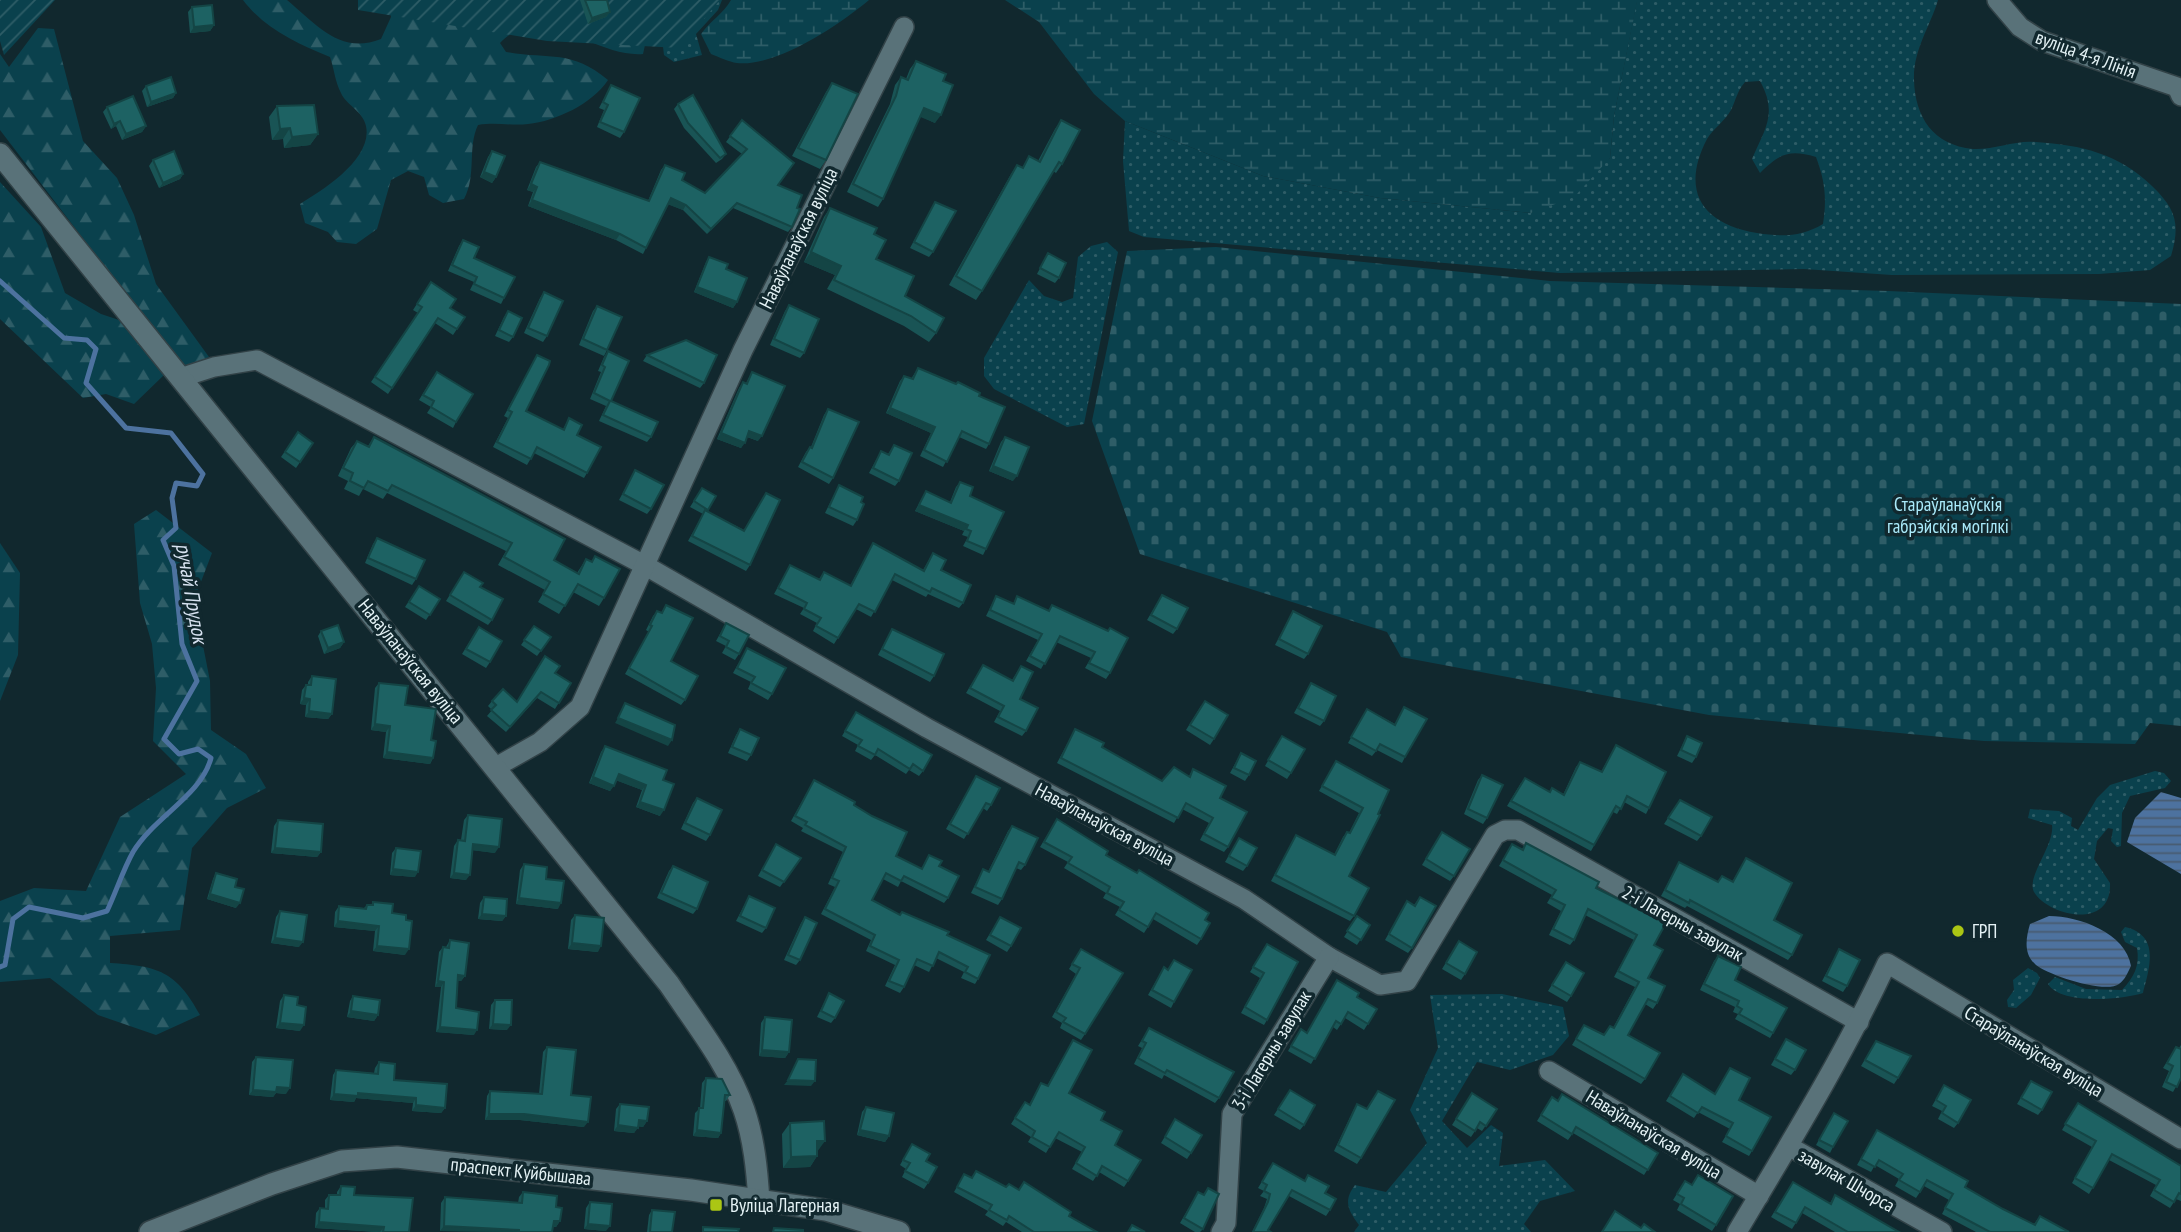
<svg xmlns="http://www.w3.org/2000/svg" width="2181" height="1232" viewBox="0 0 2181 1232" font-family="'PT Sans Narrow',sans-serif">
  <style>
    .grass { fill: url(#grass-dots); fill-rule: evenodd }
    .forest { fill: url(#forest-firs) }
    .wetland { fill: url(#wetland-marsh) }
    .cemetery { fill: url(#cemetery-stones) }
    .garden { fill: url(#garden-furrows) }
    .water { fill: url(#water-rules) }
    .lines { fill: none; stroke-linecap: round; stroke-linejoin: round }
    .stream { stroke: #4d729f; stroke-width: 5 }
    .street-casing { stroke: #324247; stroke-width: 22 }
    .secondary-casing { stroke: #324247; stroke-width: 24 }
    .street { stroke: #597279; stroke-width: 19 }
    .secondary { stroke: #597279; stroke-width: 21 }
    .wall { fill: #195455 }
    .shaded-wall { fill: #144545 }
    .building { fill: #1d6263; stroke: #144545; stroke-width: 2 }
    .poi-dot { fill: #abc614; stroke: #11282e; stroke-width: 2.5 }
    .labels { text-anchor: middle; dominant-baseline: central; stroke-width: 7; stroke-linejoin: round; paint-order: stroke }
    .street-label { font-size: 19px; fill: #e4f2f5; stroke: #11282e }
    .park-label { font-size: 19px; fill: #aaeafa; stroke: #11282e }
    .poi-label { font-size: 19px; fill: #e4f2f5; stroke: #11282e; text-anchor: start }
    .water-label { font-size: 21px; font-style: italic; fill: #d8e3f1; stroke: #11282e }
  </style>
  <defs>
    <pattern id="grass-dots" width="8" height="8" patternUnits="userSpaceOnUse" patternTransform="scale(1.75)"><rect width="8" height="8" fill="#0a414d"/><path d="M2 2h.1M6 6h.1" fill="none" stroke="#2e5d67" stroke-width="1.8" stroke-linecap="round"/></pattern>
    <pattern id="forest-firs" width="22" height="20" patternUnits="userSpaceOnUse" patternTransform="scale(1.75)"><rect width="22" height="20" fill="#0a414d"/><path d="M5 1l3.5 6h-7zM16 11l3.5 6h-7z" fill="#2e5d67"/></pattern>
    <pattern id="wetland-marsh" width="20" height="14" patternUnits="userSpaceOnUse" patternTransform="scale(1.75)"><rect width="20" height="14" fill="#0a414d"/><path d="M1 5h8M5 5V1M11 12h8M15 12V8" fill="none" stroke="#2e5d67"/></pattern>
    <pattern id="cemetery-stones" width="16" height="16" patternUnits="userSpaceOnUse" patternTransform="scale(1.75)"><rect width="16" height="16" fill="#0a414d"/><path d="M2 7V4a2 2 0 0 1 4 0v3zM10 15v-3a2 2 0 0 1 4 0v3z" fill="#2e5d67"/></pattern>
    <pattern id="garden-furrows" width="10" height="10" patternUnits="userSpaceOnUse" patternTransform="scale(1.75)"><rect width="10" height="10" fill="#0a414d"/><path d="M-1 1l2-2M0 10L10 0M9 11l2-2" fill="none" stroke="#2e5d67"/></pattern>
    <pattern id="water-rules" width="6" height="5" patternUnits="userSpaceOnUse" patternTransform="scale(1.75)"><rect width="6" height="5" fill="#4d729f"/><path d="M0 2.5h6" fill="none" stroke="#485b70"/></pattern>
  </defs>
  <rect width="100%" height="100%" fill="#11282e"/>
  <g class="grass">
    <path d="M669 0H722L718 10 696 34 702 55 674 62 664 55 661 30Z"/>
    <path d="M1637 0H1938C1930 27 1913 50 1914 80 1915 117 1933 145 1973 149 1994 150 2015 140 2036 142 2082 145 2119 154 2152 186 2177 210 2180 225 2171 256L2150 270 2099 274 1892 275 1804 269 1560 273 1144 237 1129 231 1123 161 1125 121 1263 176 1380 198 1531 213 1610 158 1614 116ZM1760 81C1778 114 1765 128 1752 159L1760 173C1779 154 1789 149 1816 157 1825 181 1827 198 1823 224 1801 237 1782 237 1757 233 1702 224 1680 191 1707 139 1713 129 1725 121 1731 110 1736 100 1737 91 1745 82Z"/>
    <path d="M1107 242 1118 252 1084 424 1067 427 994 389 984 376V358L1029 280 1044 296 1062 302 1073 298 1078 257 1091 246Z"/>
    <path d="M2155 771 2164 773 2171 781 2165 788 2130 796 2122 813 2121 846 2117 847 2111 841 2113 829 2108 828 2097 841 2094 859 2110 883C2112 931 2048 916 2034 892 2026 877 2055 845 2052 825L2028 818 2030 809 2059 811 2072 818 2071 826 2078 830 2097 798 2110 785Z"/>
    <path d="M2125 927C2160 935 2150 967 2143 993 2121 1000 2061 1005 2048 984L2055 977 2086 989 2122 990C2134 977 2140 966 2137 948L2125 942 2121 932Z"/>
    <path d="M2028 968 2037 973 2040 978 2031 995 2016 1008 2008 1007 2007 1000 2014 990 2013 980Z"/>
    <path d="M1502 994 1563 1007 1569 1036 1553 1055 1510 1070 1477 1062 1442 1121 1467 1148 1491 1125 1503 1133 1499 1166 1545 1160 1575 1191 1540 1201 1524 1224 1531 1232H1354L1359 1225C1348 1210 1343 1201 1355 1185L1386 1192 1427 1143 1410 1110 1438 1048 1430 995Z"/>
  </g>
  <g class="forest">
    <path d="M243 0H287C317 25 340 55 381 39L391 17 390 5 380 0H441L491 9 505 0H537L541 7 587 26 633 34 645 45 643 54C595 58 541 0 500 43L506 52C549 60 571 49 608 80 592 104 556 121 528 124 512 126 496 122 478 125 467 148 477 175 464 199L443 203 429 195 424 177 408 171 391 180 377 229 356 244 337 242 328 232 305 223 300 204C323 190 373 159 366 126 363 111 346 105 341 93 335 82 334 68 330 57 296 43 265 29 243 0Z"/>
    <path d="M38 28 54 29 83 141 117 178 134 215 156 284 209 357 183 369 0 130V54L9 67Z"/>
    <path d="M0 182 41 227 65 293 101 314 125 322 164 375 134 404 106 394 83 398 0 319Z"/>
    <path d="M156 510 212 553 194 600 210 681 211 730 246 754 266 788 227 808 192 848 180 930 110 936V963C158 966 176 971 200 1015L156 1035 98 1015 50 978 0 982V901L34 888 86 891 120 817 186 774 153 741 156 688 152 644 140 603 134 524Z"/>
    <path d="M0 543 20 573 18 655 0 701Z"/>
  </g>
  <g class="wetland">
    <path d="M731 0H869C839 25 777 67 737 63 729 62 719 57 711 54L701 34C710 21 723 14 731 0Z"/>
    <path d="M1005 0H1637V2L1614 116 1610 158 1574 197 1531 213 1380 198 1263 176 1125 121 1094 94 1039 22Z"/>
  </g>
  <path class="cemetery" d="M1216 247 1550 281 1888 291 2181 304V726L2150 723 2135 744 1984 741 1709 715 1401 657 1387 632 1140 554 1092 421 1127 251Z"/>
  <g class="garden">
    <path d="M0 0H55L4 55 0 41Z"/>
    <path d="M358 0H720L680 48 547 41 358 10Z"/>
  </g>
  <g class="water">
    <path d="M2161 792 2181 798V874L2127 842 2135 818Z"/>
    <path d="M2049 916C2079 916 2126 933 2131 966 2128 972 2125 980 2119 984 2105 994 2048 975 2036 965 2023 954 2026 938 2030 924Z"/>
  </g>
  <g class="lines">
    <path class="stream" d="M0 281 64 338 87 340 96 349 86 383 126 428 171 433 203 474 197 486 176 483 172 498 176 528 163 540 174 566 182 644 197 681 164 739 179 754 198 749 211 758C201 796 154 817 133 852 123 870 116 892 107 911L83 918 29 907 13 919 5 965 0 967"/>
    <defs>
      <g id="street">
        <path d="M1997 0 2020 27 2042 41 2177 87 2181 96"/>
        <path d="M183 377 214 367 257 360 646 566 927 728 1244 899 1329 957 1380 985 1407 981 1495 835 1505 830H1518L1859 1022"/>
        <path d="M496 767 540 742 580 707 743 350 904 27"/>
        <path d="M1549 1071 1759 1196"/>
        <path d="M1790 1147 1942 1232"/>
        <path d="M1221 1232 1226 1223 1232 1114 1329 957"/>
        <path d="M1737 1232C1790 1143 1843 1057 1887 963L2181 1139"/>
      </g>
      <g id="secondary">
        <path d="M0 154 669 984C696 1024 728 1064 744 1110 754 1139 757 1170 759 1201"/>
        <path d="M150 1232 272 1184 342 1161 397 1157 691 1190 826 1210 899 1232"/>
      </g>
    </defs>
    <use href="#street" class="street-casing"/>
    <use href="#secondary" class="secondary-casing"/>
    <use href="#street" class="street"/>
    <use href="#secondary" class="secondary"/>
  </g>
  <g class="wall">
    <path d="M580 0H607L610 12 606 17 588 24Z"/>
    <path d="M192 7 214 25 210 31 190 33 188 12Z"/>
    <path d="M916 61 943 81 935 123 920 116 883 199 878 207 847 192 890 104 895 85 901 77 906 79 910 69Z"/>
    <path d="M832 83 826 160 820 169 792 156 826 92Z"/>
    <path d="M611 85 624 132 620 138 597 127 604 110 599 108Z"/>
    <path d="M146 86 176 93 173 98 147 107 142 91Z"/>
    <path d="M678 104 726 154 722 159 716 163 684 128 674 109Z"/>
    <path d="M277 106 318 134 310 145 284 148 283 139 272 140 269 117Z"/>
    <path d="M107 107 146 126 142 132 122 140 116 126 111 129 103 112Z"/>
    <path d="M742 120 778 185 797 208 792 227 788 232 733 208 707 234 683 210 668 204 643 254 616 240 528 206 533 192 527 190 536 167 540 162 648 201 661 170 665 165 682 180 705 193 742 154 726 142Z"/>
    <path d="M1061 120 1062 164 1056 173 1053 171 982 291 976 300 949 285 1011 174 1017 165 1022 168 1029 156 1038 161 1055 129Z"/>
    <path d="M492 151 496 177 492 183 480 177 488 157Z"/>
    <path d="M153 160 183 174 180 179 159 188 149 166Z"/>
    <path d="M935 202 933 252 929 257 910 248Z"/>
    <path d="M830 208 874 234 876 259 936 333 929 342 904 326 827 289 835 275 804 262 824 217Z"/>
    <path d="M463 240 474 258 504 298 501 304 470 290 474 282 448 271 459 246Z"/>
    <path d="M1048 253 1059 278 1055 283 1037 274Z"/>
    <path d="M709 257 726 269 737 302 733 308 694 292 706 262Z"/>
    <path d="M431 282 450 308 465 317 453 335 435 323 388 394 371 382 418 313 413 310Z"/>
    <path d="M544 292 547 336 543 342 524 333 540 298Z"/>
    <path d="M789 305 804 353 800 358 770 345 785 311Z"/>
    <path d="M597 306 607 350 604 356 579 345 593 311Z"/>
    <path d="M508 311 513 337 509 342 495 336 504 317Z"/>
    <path d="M608 351 611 401 651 437 647 442 599 421 606 406 590 399 601 372 598 371 604 357Z"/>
    <path d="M537 355 526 411 563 429 569 418 577 435 587 473 584 478 534 453 527 465 493 447 508 418 504 416Z"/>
    <path d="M647 355 704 383 700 388 643 361Z"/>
    <path d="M918 368 979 396 989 444 986 449 959 437 943 467 920 456 931 433 886 413 900 381 904 376 911 379Z"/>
    <path d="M752 372 758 441 747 437 741 448 717 439 739 388 743 382 746 383Z"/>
    <path d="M433 377 456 422 453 428 427 413 431 407 419 400Z"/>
    <path d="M828 409 833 478 829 484 798 467 806 452 810 447H811L824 415Z"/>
    <path d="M298 432 313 443 296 468 281 457Z"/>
    <path d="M374 437 554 560 577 573 586 559 591 562 595 556 604 598 599 606 573 592 559 614 538 602 545 590 498 565 506 551 387 493 383 499 363 489 359 496 344 489 348 481 338 476 351 448 357 441 368 446Z"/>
    <path d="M1005 437 1013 481 989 471 1001 442Z"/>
    <path d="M894 445 899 481 895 486 869 473 881 451 888 454Z"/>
    <path d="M635 470 651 509 647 514 619 500Z"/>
    <path d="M960 482 970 496 986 549 983 555 963 546 968 537 962 535 964 531 915 511 926 491 950 502 956 487Z"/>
    <path d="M839 485 861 502 857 520 853 526 825 513Z"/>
    <path d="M702 488 716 496 707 511 744 530 766 493 750 565 746 571 688 541 703 514 690 507Z"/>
    <path d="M377 538 416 579 412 585 365 563 373 544Z"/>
    <path d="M873 543 923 570 933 553 941 570 963 603 959 608 928 594 926 597 892 580 871 617 856 609 834 644 813 631 817 623 800 614 804 608 774 594 790 565 819 579 824 572 850 586Z"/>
    <path d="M464 572 480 587 492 620 488 625 446 601Z"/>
    <path d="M419 586 440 599 426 620 405 607Z"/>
    <path d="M1162 595 1177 629 1173 634 1147 620Z"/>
    <path d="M996 596 1013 604 1017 596 1048 611 1052 605 1108 631 1110 673 1106 679 1085 668 1091 658 1056 642 1041 669 1026 661 1038 640 986 616Z"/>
    <path d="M666 605 671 661 685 700 681 705 625 674 649 632 646 630 653 616 657 611 661 613Z"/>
    <path d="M1293 611 1308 654 1304 659 1275 645Z"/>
    <path d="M726 623 739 654 735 660 722 653 726 646 716 641Z"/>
    <path d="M534 626 551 637 537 656 521 645Z"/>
    <path d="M892 629 934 676 930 682 878 655Z"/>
    <path d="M321 631 344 642 340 648 324 654 318 636Z"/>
    <path d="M475 633 490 662 486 668 462 654Z"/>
    <path d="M747 648 772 694 768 700 748 689 751 682 733 673Z"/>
    <path d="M983 665 1012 680 1021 666 1020 699 1026 731 1022 736 994 722 1000 711 966 693Z"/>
    <path d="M555 673 571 683 555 709 537 698 506 732 487 716 492 710 488 706 492 701 517 702Z"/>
    <path d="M312 676 332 714 328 719 305 717 306 705 300 704 302 690 306 685H308V682Z"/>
    <path d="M379 683 405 705 431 740 433 758 430 764 383 758 386 732 371 730 375 688Z"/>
    <path d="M1311 683 1324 721 1320 726 1294 713Z"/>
    <path d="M1201 706 1214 739 1210 745 1186 730Z"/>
    <path d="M1404 707 1405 757 1402 763 1377 750 1372 756 1348 743 1367 709 1395 724Z"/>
    <path d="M856 712 923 771 919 776 909 770 906 774 875 755 871 760 855 751 858 745 842 736Z"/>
    <path d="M740 729 751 755 747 761 728 753 736 735Z"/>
    <path d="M1075 729 1102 747 1162 781 1189 776 1193 769 1220 798 1228 847 1224 852 1200 840 1209 823 1182 809 1174 823 1057 763Z"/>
    <path d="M1282 736 1291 773 1287 779 1265 766Z"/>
    <path d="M1687 736 1696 757 1692 763 1677 756Z"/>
    <path d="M1616 745 1649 808 1646 814 1624 802 1617 814 1613 812 1591 851 1507 806 1521 783 1550 792 1563 795 1576 767 1580 762 1601 772Z"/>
    <path d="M605 746 663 780 660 816 636 807 642 790 616 780 610 791 589 783 601 752Z"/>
    <path d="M1241 753 1249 775 1245 781 1230 773Z"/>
    <path d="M1336 761 1389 790 1349 876 1354 916 1350 921 1271 881 1296 835 1334 855 1343 837 1347 832 1349 833 1359 813 1319 791Z"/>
    <path d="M1482 775 1487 818 1483 824 1464 814 1478 780Z"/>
    <path d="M976 776 991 805 987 811 983 808 964 839 946 829Z"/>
    <path d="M814 780 854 805 896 856 921 869 929 855 939 866 948 898 944 903 901 881 898 887 883 879 872 900 900 915 947 935 978 979 975 984 961 978 964 972 936 958 929 972 914 965 904 987 900 993 885 986 895 965 866 951 871 940 821 914 835 887 828 884 843 852 801 831 803 828 791 821Z"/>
    <path d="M697 798 710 835 706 841 681 829 693 803Z"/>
    <path d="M1680 800 1701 836 1697 841 1664 824Z"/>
    <path d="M468 815 495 853 473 850 466 880 450 878 454 846 458 840H461L464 820Z"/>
    <path d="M1057 819 1106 855 1205 920 1201 939 1197 945 1153 919 1144 933 1115 915 1120 907 1103 898 1106 893 1064 868 1068 862 1040 847Z"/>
    <path d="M278 820 321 852 317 857 271 853 274 826Z"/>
    <path d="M1012 826 1025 865 1021 870 1016 868 1002 899 998 905 971 893 983 869 988 872 1008 831Z"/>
    <path d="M1239 838 1247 866 1243 871 1225 862Z"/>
    <path d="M1438 838 1454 876 1450 881 1422 865Z"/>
    <path d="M1526 843 1596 888 1654 945 1648 978 1657 1003 1653 1009 1645 1004 1628 1035 1645 1079 1641 1084 1572 1045 1584 1025 1604 1034 1613 1028 1635 987 1614 977 1634 940 1585 915 1574 940 1570 945 1549 935 1561 911 1547 903 1552 895 1499 866 1512 844 1522 849Z"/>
    <path d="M776 844 801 858 780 887 758 876Z"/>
    <path d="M396 848 415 877 390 875 392 853Z"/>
    <path d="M1746 858 1792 955 1788 960 1687 906 1685 908 1661 896 1679 862 1718 882 1722 876 1732 882Z"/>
    <path d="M524 864 546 879 558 909 516 904 520 870Z"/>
    <path d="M673 866 697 909 693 914 657 898 669 871Z"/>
    <path d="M216 873 235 887 236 908 207 899 213 879Z"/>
    <path d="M749 896 766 928 762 933 736 921Z"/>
    <path d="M484 897 506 916 502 921 478 919 480 903Z"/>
    <path d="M1420 897 1412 948 1408 953 1385 940 1407 901 1414 905Z"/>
    <path d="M373 902 392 913 405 955 373 951 375 931 334 927 335 912 339 906 364 908 367 905H371Z"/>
    <path d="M280 911 299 947 271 943 276 917Z"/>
    <path d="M575 915 598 952 568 949 571 920Z"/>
    <path d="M1357 916 1370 925 1357 945 1344 937Z"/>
    <path d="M805 917 800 960 796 965 784 960 801 923Z"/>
    <path d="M1000 917 1011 946 1007 952 986 940Z"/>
    <path d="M450 940 465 976 461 981H458L456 1008 474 1035 436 1032 441 987H435L439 952 443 947H446Z"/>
    <path d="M1459 941 1465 974 1461 980 1442 969Z"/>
    <path d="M1267 944V1020L1264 1025 1241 1013 1260 978 1250 972Z"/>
    <path d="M1081 949 1085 1034 1081 1040 1060 1028 1062 1023 1052 1017 1076 974 1069 969Z"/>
    <path d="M1839 949 1847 986 1843 992 1822 981Z"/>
    <path d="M1718 956 1773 1033 1770 1038 1735 1019 1738 1014 1733 1012 1735 1007 1700 990 1714 961Z"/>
    <path d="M1174 960V1002L1171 1008 1148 995 1164 967 1168 970Z"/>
    <path d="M1566 962 1571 996 1567 1002 1548 991Z"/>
    <path d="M1337 980 1357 997 1377 1009 1364 1030 1345 1018 1337 1030 1333 1027 1311 1064 1288 1051 1301 1029 1307 1033Z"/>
    <path d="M829 993 835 1018 831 1023 817 1017Z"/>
    <path d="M284 995 297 1005 300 1031 276 1028 280 1001Z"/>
    <path d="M353 996 378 1015 374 1021 347 1017 350 1001Z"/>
    <path d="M495 1000 507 1030 489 1029 491 1005Z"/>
    <path d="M765 1017 789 1052 785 1058 759 1056 761 1023Z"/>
    <path d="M1149 1028 1219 1098 1215 1103 1164 1075 1162 1079 1134 1064 1142 1048 1138 1046Z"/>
    <path d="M1786 1039 1795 1070 1791 1075 1771 1065Z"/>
    <path d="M1073 1040 1069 1093 1101 1120 1115 1145 1128 1181 1124 1187 1099 1172 1093 1181 1072 1169 1082 1152 1055 1138 1046 1153 1028 1142 1031 1137 1011 1124 1025 1102 1029 1105 1041 1083 1047 1086Z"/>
    <path d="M1876 1041 1898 1078 1894 1084 1861 1066Z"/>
    <path d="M2181 1045V1078L2173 1092 2162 1087 2169 1071 2163 1068 2176 1047 2179 1048Z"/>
    <path d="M547 1047 571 1095 584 1127 520 1120H485L487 1096 490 1091 539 1094 543 1052Z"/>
    <path d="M256 1057 286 1094 276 1093 273 1097 249 1095 252 1062Z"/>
    <path d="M379 1062 394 1080 445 1108 441 1113 412 1111 413 1103 356 1098 354 1102 330 1100 333 1075 336 1070 374 1073 375 1068Z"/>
    <path d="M1730 1068 1752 1151 1749 1156 1722 1142 1730 1129 1698 1112 1694 1118 1666 1101 1679 1080 1715 1094Z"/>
    <path d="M706 1078 730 1095 726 1101H725L721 1133 718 1138 693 1136 695 1113 700 1108 702 1083Z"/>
    <path d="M2031 1081 2042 1110 2038 1115 2017 1104Z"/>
    <path d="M1944 1085 1958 1123 1954 1128 1938 1119 1942 1111 1932 1106Z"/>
    <path d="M1290 1090 1304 1125 1300 1130 1274 1115Z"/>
    <path d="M1378 1091 1361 1158 1357 1164 1334 1151 1354 1109 1357 1104 1366 1109Z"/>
    <path d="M1472 1093 1497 1109 1482 1131 1477 1128 1471 1137 1452 1125Z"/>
    <path d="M1552 1097 1658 1153 1644 1175 1573 1133 1568 1140 1537 1121Z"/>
    <path d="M2078 1103 2181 1166V1201L2176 1199 2170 1208 2150 1196 2156 1185 2109 1160 2089 1194 2072 1183 2092 1147 2062 1130Z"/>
    <path d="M620 1104 647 1121 643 1127 638 1126 634 1133 614 1131 616 1109Z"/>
    <path d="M866 1107 889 1136 885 1142 857 1135 862 1112Z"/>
    <path d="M1834 1113 1833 1147 1830 1153 1816 1145Z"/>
    <path d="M790 1123 817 1152V1156L810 1167 783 1168 782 1134Z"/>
    <path d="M1172 1125 1191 1153 1187 1159 1161 1143Z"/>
    <path d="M1877 1130 1965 1187 2003 1209 2034 1224 2040 1216 2069 1232H1976L1942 1214 1949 1200 1924 1186 1916 1198 1895 1186 1899 1179 1875 1165 1871 1172 1857 1165Z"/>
    <path d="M912 1144 928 1183 924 1189 902 1177 906 1169 900 1165Z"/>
    <path d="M1273 1163 1304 1181 1308 1175 1325 1193 1330 1210 1326 1216 1289 1196 1268 1230 1271 1232H1252L1264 1208 1267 1199 1260 1196 1264 1191 1258 1188Z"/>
    <path d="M976 1171 1006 1187 1018 1190 1024 1182 1069 1216 1097 1232H1022L1006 1222 1003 1226 985 1215 988 1211 954 1192 964 1174 971 1178Z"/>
    <path d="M1685 1181 1716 1225 1712 1231 1677 1210 1680 1204 1673 1200Z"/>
    <path d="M1793 1182 1830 1203 1835 1195 1899 1232H1835L1802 1213 1792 1229 1771 1217Z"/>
    <path d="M341 1186 354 1195 409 1232H377L315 1228 316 1213 320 1208H325V1200L329 1195H337V1192Z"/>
    <path d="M1208 1188 1203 1229 1200 1232H1195L1180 1223 1198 1192 1203 1195Z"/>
    <path d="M523 1192 556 1207 560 1221 556 1227H553L552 1232 440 1231 441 1203 445 1197 518 1203 519 1197Z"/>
    <path d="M590 1202 606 1231 584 1229 586 1208Z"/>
    <path d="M652 1210 672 1232H647L649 1215Z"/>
  </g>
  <g class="shaded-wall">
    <path d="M610 12 606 17 588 24 592 18Z"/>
    <path d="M214 25 210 31 190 33 194 27Z"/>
    <path d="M176 93 173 98 147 107 151 102Z"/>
    <path d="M924 108 941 115 935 123 918 116Z"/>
    <path d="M120 121 116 126 111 129 114 124Z"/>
    <path d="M146 126 142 132 122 140 126 134Z"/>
    <path d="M290 128 283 139 272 140 280 129Z"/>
    <path d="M318 134 310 145 284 148 292 137Z"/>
    <path d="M484 172 496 177 492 183 480 177Z"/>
    <path d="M183 174 180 179 159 188 163 183Z"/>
    <path d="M531 184 537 187 533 192 527 190Z"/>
    <path d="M671 198 686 205 683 210 667 204Z"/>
    <path d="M532 200 620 234 616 240 528 206Z"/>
    <path d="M737 203 733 208 707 234 711 229Z"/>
    <path d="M811 252 841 266 835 275 804 262Z"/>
    <path d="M697 287 737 302 733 308 694 292Z"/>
    <path d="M890 408 935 427 931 433 886 413Z"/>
    <path d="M749 431 762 436 758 441 745 436Z"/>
    <path d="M721 433 745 443 741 448 717 439Z"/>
    <path d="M993 466 1017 476 1013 481 989 471Z"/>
    <path d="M919 505 968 525 964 531 915 511Z"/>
    <path d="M344 642 340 648 324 654 328 648Z"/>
    <path d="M541 692 537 698 506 732 510 727Z"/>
    <path d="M304 698 310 699 306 705 300 704Z"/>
    <path d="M309 711 332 714 328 719 305 717Z"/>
    <path d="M618 718 672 740 668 746 615 723Z"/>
    <path d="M375 724 390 726 386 732 371 730Z"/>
    <path d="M387 752 433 758 430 764 383 758Z"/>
    <path d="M619 774 646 785 642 790 615 780Z"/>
    <path d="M593 777 614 786 610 791 589 783Z"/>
    <path d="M640 802 664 810 660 816 636 807Z"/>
    <path d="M473 844 499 847 495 853 470 850Z"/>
    <path d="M275 848 321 852 317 857 271 853Z"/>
    <path d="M393 869 418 872 415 877 390 875Z"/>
    <path d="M454 873 470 875 466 880 450 878Z"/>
    <path d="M210 894 240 903 236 908 207 899Z"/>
    <path d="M519 898 561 903 558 909 516 904Z"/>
    <path d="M482 914 506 916 502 921 478 919Z"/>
    <path d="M338 921 379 926 375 931 334 927Z"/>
    <path d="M275 938 303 942 299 947 271 943Z"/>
    <path d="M572 943 601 946 598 952 568 949Z"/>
    <path d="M377 946 409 949 405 955 373 951Z"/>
    <path d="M458 975 465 976 461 981H454Z"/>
    <path d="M438 981 444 982 441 987H435Z"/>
    <path d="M351 1011 378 1015 374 1021 347 1017Z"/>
    <path d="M280 1023 304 1025 300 1031 276 1028Z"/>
    <path d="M493 1024 511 1025 507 1030 489 1029Z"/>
    <path d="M440 1027 477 1030 474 1035 436 1032Z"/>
    <path d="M762 1050 789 1052 785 1058 759 1056Z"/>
    <path d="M788 1080 815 1081 811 1086 784 1085Z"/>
    <path d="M277 1087 290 1088 286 1094 276 1093 273 1097 249 1095 253 1090Z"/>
    <path d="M358 1093 416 1098 413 1103 356 1098 354 1102 330 1100 334 1094Z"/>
    <path d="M416 1105 445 1108 441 1113 412 1111Z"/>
    <path d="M489 1114H524L588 1122 584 1127 520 1120H485Z"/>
    <path d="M639 1120 647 1121 643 1127 635 1126Z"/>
    <path d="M618 1125 638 1128 634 1133 614 1131Z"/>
    <path d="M697 1130 721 1133 718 1138 693 1136Z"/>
    <path d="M860 1130 889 1136 885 1142 857 1135Z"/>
    <path d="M817 1141H825L817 1152Z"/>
    <path d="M817 1156 810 1167 783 1168 791 1157Z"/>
    <path d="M554 1221H560L556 1227 550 1226Z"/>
    <path d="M319 1222 384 1227 380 1232 315 1228Z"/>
    <path d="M588 1224 610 1226 606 1231 584 1229Z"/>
    <path d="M444 1226 519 1230 518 1232 440 1231Z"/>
  </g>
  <g class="building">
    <path d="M585 0H607L610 12 592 18Z"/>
    <path d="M212 5 214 25 194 27 192 7Z"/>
    <path d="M916 61 946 74 943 81 953 85 941 115 924 108 883 199 853 184 896 96 901 77 908 80Z"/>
    <path d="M171 77 176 93 151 102 146 86Z"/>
    <path d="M832 83 858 94 826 160 798 148Z"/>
    <path d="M611 85 640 98 624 132 600 122 608 105 603 102Z"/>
    <path d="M693 95 726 154 720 158 688 123 678 104Z"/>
    <path d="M133 96 146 126 126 134 120 121 114 124 107 107Z"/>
    <path d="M314 105 318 134 292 137 290 128 280 129 277 106Z"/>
    <path d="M742 120 794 163 778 185 802 195 797 208 800 209 792 227 737 203 711 229 686 205 671 198 646 248 620 234 532 200 537 187 531 184 540 162 649 201 665 165 685 173 682 180 705 193 747 149 730 136Z"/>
    <path d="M1061 120 1080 130 1062 164 1059 162 982 291 956 276 1017 165 1023 168 1029 156 1040 162Z"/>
    <path d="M174 151 183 174 163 183 153 160Z"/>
    <path d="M492 151 505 156 496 177 484 172Z"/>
    <path d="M935 202 956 211 933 252 914 242Z"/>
    <path d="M830 208 877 228 874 234 886 240 876 259 914 276 905 296 944 318 936 333 911 316 834 280 841 266 811 252Z"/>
    <path d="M463 240 479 247 474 258 515 277 504 298 474 284 477 277 452 265Z"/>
    <path d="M1048 253 1066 263 1059 278 1040 268Z"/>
    <path d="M709 257 728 264 726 269 747 278 737 302 697 287Z"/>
    <path d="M431 282 456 299 450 308 465 317 457 329 438 318 392 388 375 377 422 307 417 304Z"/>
    <path d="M544 292 563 301 547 336 528 328Z"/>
    <path d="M789 305 819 319 804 353 774 339Z"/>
    <path d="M597 306 622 317 607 350 583 339Z"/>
    <path d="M508 311 522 318 513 337 499 330Z"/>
    <path d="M686 340 717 355 704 383 647 355Z"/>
    <path d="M608 351 629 361 611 401 658 422 651 437 603 415 610 401 594 393 605 367 602 365Z"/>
    <path d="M537 355 550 361 549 365 526 411 564 430 569 418 582 425 577 435 601 447 587 473 537 447 531 459 497 442 512 412 508 410Z"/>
    <path d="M918 368 956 384 958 382 980 393 979 396 1005 407 989 444 962 431 947 462 924 450 935 427 890 408 904 376 913 379Z"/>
    <path d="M437 372 473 394 456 422 431 407 434 401 423 395Z"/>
    <path d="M752 372 785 386 762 436 749 431 745 443 721 433 743 382 747 384Z"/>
    <path d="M828 409 859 422 833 478 802 462 810 447 812 448Z"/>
    <path d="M298 432 313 443 300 462 285 452Z"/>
    <path d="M374 437 565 539 554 560 579 574 586 559 592 562 595 556 620 569 604 598 578 584 565 606 543 594 550 582 504 557 512 543 392 485 388 491 368 481 364 488 350 481 353 473 343 468 357 441 369 447Z"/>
    <path d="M1005 437 1029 447 1017 476 993 466Z"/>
    <path d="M894 445 912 453 899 481 873 468 881 451 889 455Z"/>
    <path d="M635 470 664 485 651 509 623 494Z"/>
    <path d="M960 482 973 487 970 496 1004 512 986 549 967 541 971 531 966 529 968 525 919 505 926 491 951 503Z"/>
    <path d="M839 485 863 497 861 502 864 504 857 520 829 507Z"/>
    <path d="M702 488 716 496 708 510 694 501Z"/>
    <path d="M766 493 780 500 750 565 692 536 705 510 744 531Z"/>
    <path d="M377 538 425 560 416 579 368 558Z"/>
    <path d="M873 543 924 571 933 553 946 560 941 570 971 585 963 603 932 588 930 592 895 574 875 612 859 604 838 638 816 626 821 618 804 609 807 603 778 588 790 565 820 580 824 572 851 586Z"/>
    <path d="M464 572 483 583 480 587 503 599 492 620 450 595Z"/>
    <path d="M419 586 440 599 430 615 409 602Z"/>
    <path d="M1162 595 1188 608 1177 629 1151 615Z"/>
    <path d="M996 596 1014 604 1017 596 1049 611 1052 605 1108 631 1110 628 1128 638 1110 673 1089 663 1095 652 1060 636 1045 664 1030 656 1042 634 990 610Z"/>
    <path d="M666 605 693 618 671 661 698 676 685 700 629 668 652 626 650 625 657 611 662 613Z"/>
    <path d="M1293 611 1322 626 1308 654 1279 639Z"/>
    <path d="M726 623 749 635 739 654 726 647 729 641 720 636Z"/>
    <path d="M338 625 344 642 328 648 321 631Z"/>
    <path d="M534 626 551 637 541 651 524 640Z"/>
    <path d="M479 627 502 641 490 662 466 649Z"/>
    <path d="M892 629 944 654 934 676 882 649Z"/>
    <path d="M747 648 786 668 772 694 751 683 755 677 737 668Z"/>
    <path d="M545 656 560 666 555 673 571 683 559 703 541 692 510 727 491 710 496 705 492 701 503 689 517 702Z"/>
    <path d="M983 665 1013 681 1021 666 1033 672 1020 699 1038 708 1026 731 998 717 1004 706 970 688Z"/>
    <path d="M312 676 336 679 332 714 309 711 310 699 304 698 306 685H311Z"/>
    <path d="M379 683 408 686 405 705 436 709 431 740 436 741 433 758 387 752 390 726 375 724Z"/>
    <path d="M1311 683 1336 696 1324 721 1298 708Z"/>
    <path d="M1205 701 1228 715 1214 739 1190 725Z"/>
    <path d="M625 703 675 725 672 740 618 718Z"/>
    <path d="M1404 707 1427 719 1405 757 1380 744 1376 751 1351 737 1367 709 1395 725Z"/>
    <path d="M856 712 932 755 923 771 913 764 910 769 878 749 875 755 858 746 862 740 845 731Z"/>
    <path d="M740 729 759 738 751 755 732 747Z"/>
    <path d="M1075 729 1104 743 1102 747 1162 781 1174 767 1190 777 1193 769 1226 786 1220 798 1247 812 1228 847 1204 834 1213 818 1186 803 1178 818 1061 758Z"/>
    <path d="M1282 736 1305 749 1291 773 1268 760Z"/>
    <path d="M1687 736 1702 743 1696 757 1681 750Z"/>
    <path d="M1616 745 1666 772 1649 808 1627 796 1621 809 1616 806 1594 845 1511 801 1525 778 1550 792 1552 788 1564 795 1580 762 1602 772Z"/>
    <path d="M605 746 667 770 663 780 674 784 664 810 640 802 646 785 619 774 614 786 593 777Z"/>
    <path d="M1241 753 1256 761 1249 775 1234 768Z"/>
    <path d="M1336 761 1389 790 1378 814 1380 815 1349 876 1369 888 1354 916 1275 875 1296 835 1335 855 1347 832 1350 833 1363 808 1322 786Z"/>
    <path d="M1482 775 1503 785 1487 818 1468 809Z"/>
    <path d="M976 776 1000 788 991 805 986 803 968 834 950 824Z"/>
    <path d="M814 780 855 802 854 805 872 816 907 832 896 856 922 869 929 855 942 861 939 866 959 876 948 898 904 876 901 881 886 873 872 900 900 915 902 912 949 932 947 935 990 955 978 979 965 972 968 967 939 952 933 966 917 959 904 987 889 981 899 960 870 946 875 935 825 909 839 881 832 878 846 847 805 825 807 822 795 816Z"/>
    <path d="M697 798 722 810 710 835 685 823Z"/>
    <path d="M1680 800 1712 817 1701 836 1668 818Z"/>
    <path d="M468 815 502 819 499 847 473 844 470 875 454 873 458 840 465 841Z"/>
    <path d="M1057 819 1108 851 1106 855 1137 873 1139 870 1209 913 1205 920 1210 923 1201 939 1156 913 1148 927 1119 910 1124 902 1107 893 1110 887 1068 863 1072 857 1044 842Z"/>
    <path d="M278 820 323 824 321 852 275 848Z"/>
    <path d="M1012 826 1038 838 1025 865 1019 862 1002 899 975 887 983 869 989 872Z"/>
    <path d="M1442 832 1470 849 1454 876 1426 859Z"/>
    <path d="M1239 838 1257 848 1247 866 1229 856Z"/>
    <path d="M1526 843 1599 882 1596 888 1666 923 1654 945 1663 950 1648 978 1665 986 1657 1003 1648 999 1628 1035 1660 1053 1645 1079 1576 1039 1584 1025 1604 1035 1610 1026 1614 1028 1639 982 1618 971 1637 935 1588 909 1574 940 1553 929 1565 905 1551 898 1556 890 1503 860 1512 844 1523 850Z"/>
    <path d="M776 844 801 858 784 882 762 870Z"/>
    <path d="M396 848 421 851 418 872 393 869Z"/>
    <path d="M1746 858 1792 883 1774 920 1802 935 1792 955 1690 900 1689 903 1665 890 1679 862 1718 882 1722 876 1733 882Z"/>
    <path d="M524 864 547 867 546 879 564 881 561 903 519 898Z"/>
    <path d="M673 866 708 882 697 909 661 893Z"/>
    <path d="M216 873 237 879 235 887 244 889 240 903 210 894Z"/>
    <path d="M749 896 775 908 766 928 740 916Z"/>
    <path d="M484 897 507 899 506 916 482 914Z"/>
    <path d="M1420 897 1436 906 1412 948 1389 934 1407 901 1415 906Z"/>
    <path d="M373 902 393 904 392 913 406 915V920L412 921 409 949 377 946 379 926 338 921 339 906 366 909 367 905H373Z"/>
    <path d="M280 911 307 915 303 942 275 938Z"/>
    <path d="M575 915 604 918 601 946 572 943Z"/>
    <path d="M1357 916 1370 925 1361 940 1347 931Z"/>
    <path d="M805 917 817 923 800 960 788 955Z"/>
    <path d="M1000 917 1021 928 1011 946 990 935Z"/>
    <path d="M450 940 469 943 465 976 458 975 456 1008 479 1012 477 1030 440 1027 444 982 438 981 443 947 449 948Z"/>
    <path d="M1459 941 1477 952 1465 974 1446 963Z"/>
    <path d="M1267 944 1298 962 1267 1020 1245 1007 1264 973 1253 967Z"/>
    <path d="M1081 949 1123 973 1085 1034 1063 1022 1066 1018 1056 1012 1080 968 1072 964Z"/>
    <path d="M1839 949 1860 960 1847 986 1826 976Z"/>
    <path d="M1718 956 1741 967 1735 980 1787 1008 1773 1033 1739 1014 1742 1009 1737 1006 1739 1001 1704 984Z"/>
    <path d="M1174 960 1192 970 1174 1002 1152 990 1164 967 1168 970Z"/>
    <path d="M1566 962 1584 973 1571 996 1552 985Z"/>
    <path d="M1337 980 1359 993 1357 997 1377 1009 1368 1024 1348 1012 1341 1024 1336 1021 1315 1059 1291 1046 1301 1029 1307 1033Z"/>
    <path d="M829 993 844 1001 835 1018 821 1011Z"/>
    <path d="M284 995 298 997 297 1005 306 1007 304 1025 280 1023Z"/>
    <path d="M353 996 380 1000 378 1015 351 1011Z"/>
    <path d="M495 1000H512L511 1025 493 1024Z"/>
    <path d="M765 1017 792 1020 789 1052 762 1050Z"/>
    <path d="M1149 1028 1234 1072 1219 1098 1167 1070 1165 1073 1138 1058 1146 1043 1142 1041Z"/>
    <path d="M1786 1039 1806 1050 1795 1070 1775 1059Z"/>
    <path d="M1073 1040 1092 1050 1069 1093 1105 1112 1101 1120 1122 1131 1115 1145 1141 1160 1128 1181 1102 1166 1097 1176 1076 1163 1085 1147 1059 1132 1050 1147 1032 1137 1035 1131 1015 1118 1025 1102 1030 1105 1041 1083 1048 1086Z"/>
    <path d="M1876 1041 1911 1056 1898 1078 1865 1060Z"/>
    <path d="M547 1047 576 1050 571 1095 591 1097 588 1122 524 1114H489L490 1091 542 1094Z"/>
    <path d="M2176 1047 2181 1049V1048V1078L2177 1087 2166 1082 2173 1066 2167 1063Z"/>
    <path d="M256 1057 293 1060 290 1088 277 1087 276 1092 253 1090Z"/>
    <path d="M798 1059 816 1060 815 1081 788 1080Z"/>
    <path d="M379 1062 395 1064 394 1080 447 1084 445 1108 416 1105V1098L358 1093V1096L334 1094 336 1070 378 1074Z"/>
    <path d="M1730 1068 1750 1078 1739 1100 1771 1117 1752 1151 1726 1136 1733 1123 1702 1107 1698 1113 1670 1096 1683 1074 1715 1094Z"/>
    <path d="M706 1078 722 1079 730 1095H725L721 1133 697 1130 699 1108H703Z"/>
    <path d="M2031 1081 2052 1092 2042 1110 2021 1098Z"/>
    <path d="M1944 1085 1971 1100 1958 1123 1942 1113 1946 1106 1936 1100Z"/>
    <path d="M1290 1090 1315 1105 1304 1125 1278 1109Z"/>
    <path d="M1378 1091 1395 1100 1361 1158 1338 1145 1357 1104 1367 1109Z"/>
    <path d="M1472 1093 1497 1109 1486 1126 1480 1122 1475 1131 1456 1119Z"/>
    <path d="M1562 1094 1658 1153 1648 1170 1576 1127 1572 1134 1541 1115 1552 1097 1558 1101Z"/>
    <path d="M2078 1103 2181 1166V1194L2179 1193 2174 1202 2154 1190 2160 1180 2112 1154 2093 1188 2075 1178 2096 1141 2065 1124Z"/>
    <path d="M620 1104 649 1107 647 1121 639 1120 638 1128 618 1125Z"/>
    <path d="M866 1107 894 1113 889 1136 860 1130Z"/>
    <path d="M1834 1113 1848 1121 1833 1147 1819 1140Z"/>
    <path d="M1175 1119 1202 1135 1191 1153 1165 1137Z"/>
    <path d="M824 1121 825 1141H817V1156L791 1157 790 1123Z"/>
    <path d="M1877 1130 1968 1181 1965 1187 2003 1209 2035 1225 2040 1216 2069 1232H1990L1945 1208 1953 1194 1927 1180 1920 1192 1899 1180 1903 1174 1879 1160 1875 1167 1861 1159Z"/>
    <path d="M912 1144 930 1154 926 1161 937 1167 928 1183 905 1171 910 1163 903 1160Z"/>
    <path d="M1273 1163 1305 1181 1308 1175 1329 1186 1325 1193 1336 1199 1330 1210 1292 1190 1268 1230 1271 1232H1253L1268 1202 1270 1194 1264 1191 1267 1185 1262 1182Z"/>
    <path d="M976 1171 1006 1187 1009 1184 1019 1190 1024 1182 1071 1212 1069 1216 1097 1232H1034L1009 1216 1007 1220 989 1210 992 1205 957 1187 964 1174 972 1178Z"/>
    <path d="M1698 1175 1733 1196 1716 1225 1681 1204 1684 1198 1677 1194 1685 1181 1692 1185Z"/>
    <path d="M1793 1182 1831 1204 1835 1195 1899 1232H1848L1805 1207 1796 1223 1775 1212Z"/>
    <path d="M341 1186 355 1187 354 1195 413 1198 409 1232H383L384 1227 319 1222 320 1208 328 1209 329 1195H340Z"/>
    <path d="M1208 1188 1219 1194 1203 1229 1184 1218 1198 1192 1204 1195Z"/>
    <path d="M523 1192 557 1196 556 1207 562 1208 560 1221H554L552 1232H519V1230L444 1226 445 1197 522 1203Z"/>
    <path d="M590 1202 612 1204 610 1226 588 1224Z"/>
    <path d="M652 1210 675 1212 672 1232H650Z"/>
    <path d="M1615 1211 1641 1228 1644 1224 1655 1232H1602Z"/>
    <path d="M1132 1225 1145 1232H1128Z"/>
    <path d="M703 1227 739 1229 738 1232H703Z"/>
    <path d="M774 1228 803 1230V1232H773Z"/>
  </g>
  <g class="poi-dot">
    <circle cx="1958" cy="931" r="7"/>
    <rect x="709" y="1198" width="14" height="14" rx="3.5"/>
  </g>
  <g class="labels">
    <g class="street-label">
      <text transform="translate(2086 54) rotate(20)">вуліца 4-я Лінія</text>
      <text transform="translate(798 238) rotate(-64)">Наваўланаўская вуліца</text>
      <text transform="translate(411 661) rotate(51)">Наваўланаўская вуліца</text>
      <text transform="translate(1105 824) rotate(28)">Наваўланаўская вуліца</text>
      <text transform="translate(1683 923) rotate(29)">2-і Лагерны завулак</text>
      <text transform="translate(1271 1050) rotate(-59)">3-і Лагерны завулак</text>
      <text transform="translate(2034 1051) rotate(31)">Стараўланаўская вуліца</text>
      <text transform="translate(1654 1134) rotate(31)">Наваўланаўская вуліца</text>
      <text transform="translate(521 1171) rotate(6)">праспект Куйбышава</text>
      <text transform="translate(1847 1180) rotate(30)">завулак Шчорса</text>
    </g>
    <g class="park-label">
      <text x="1948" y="504">Стараўланаўскія<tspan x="1948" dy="22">габрэйскія могілкі</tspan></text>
    </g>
    <g class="poi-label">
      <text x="1972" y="931">ГРП</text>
      <text x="730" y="1205">Вуліца Лагерная</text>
    </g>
    <g class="water-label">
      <text transform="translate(192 593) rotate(80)">ручай Прудок</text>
    </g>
  </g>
</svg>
